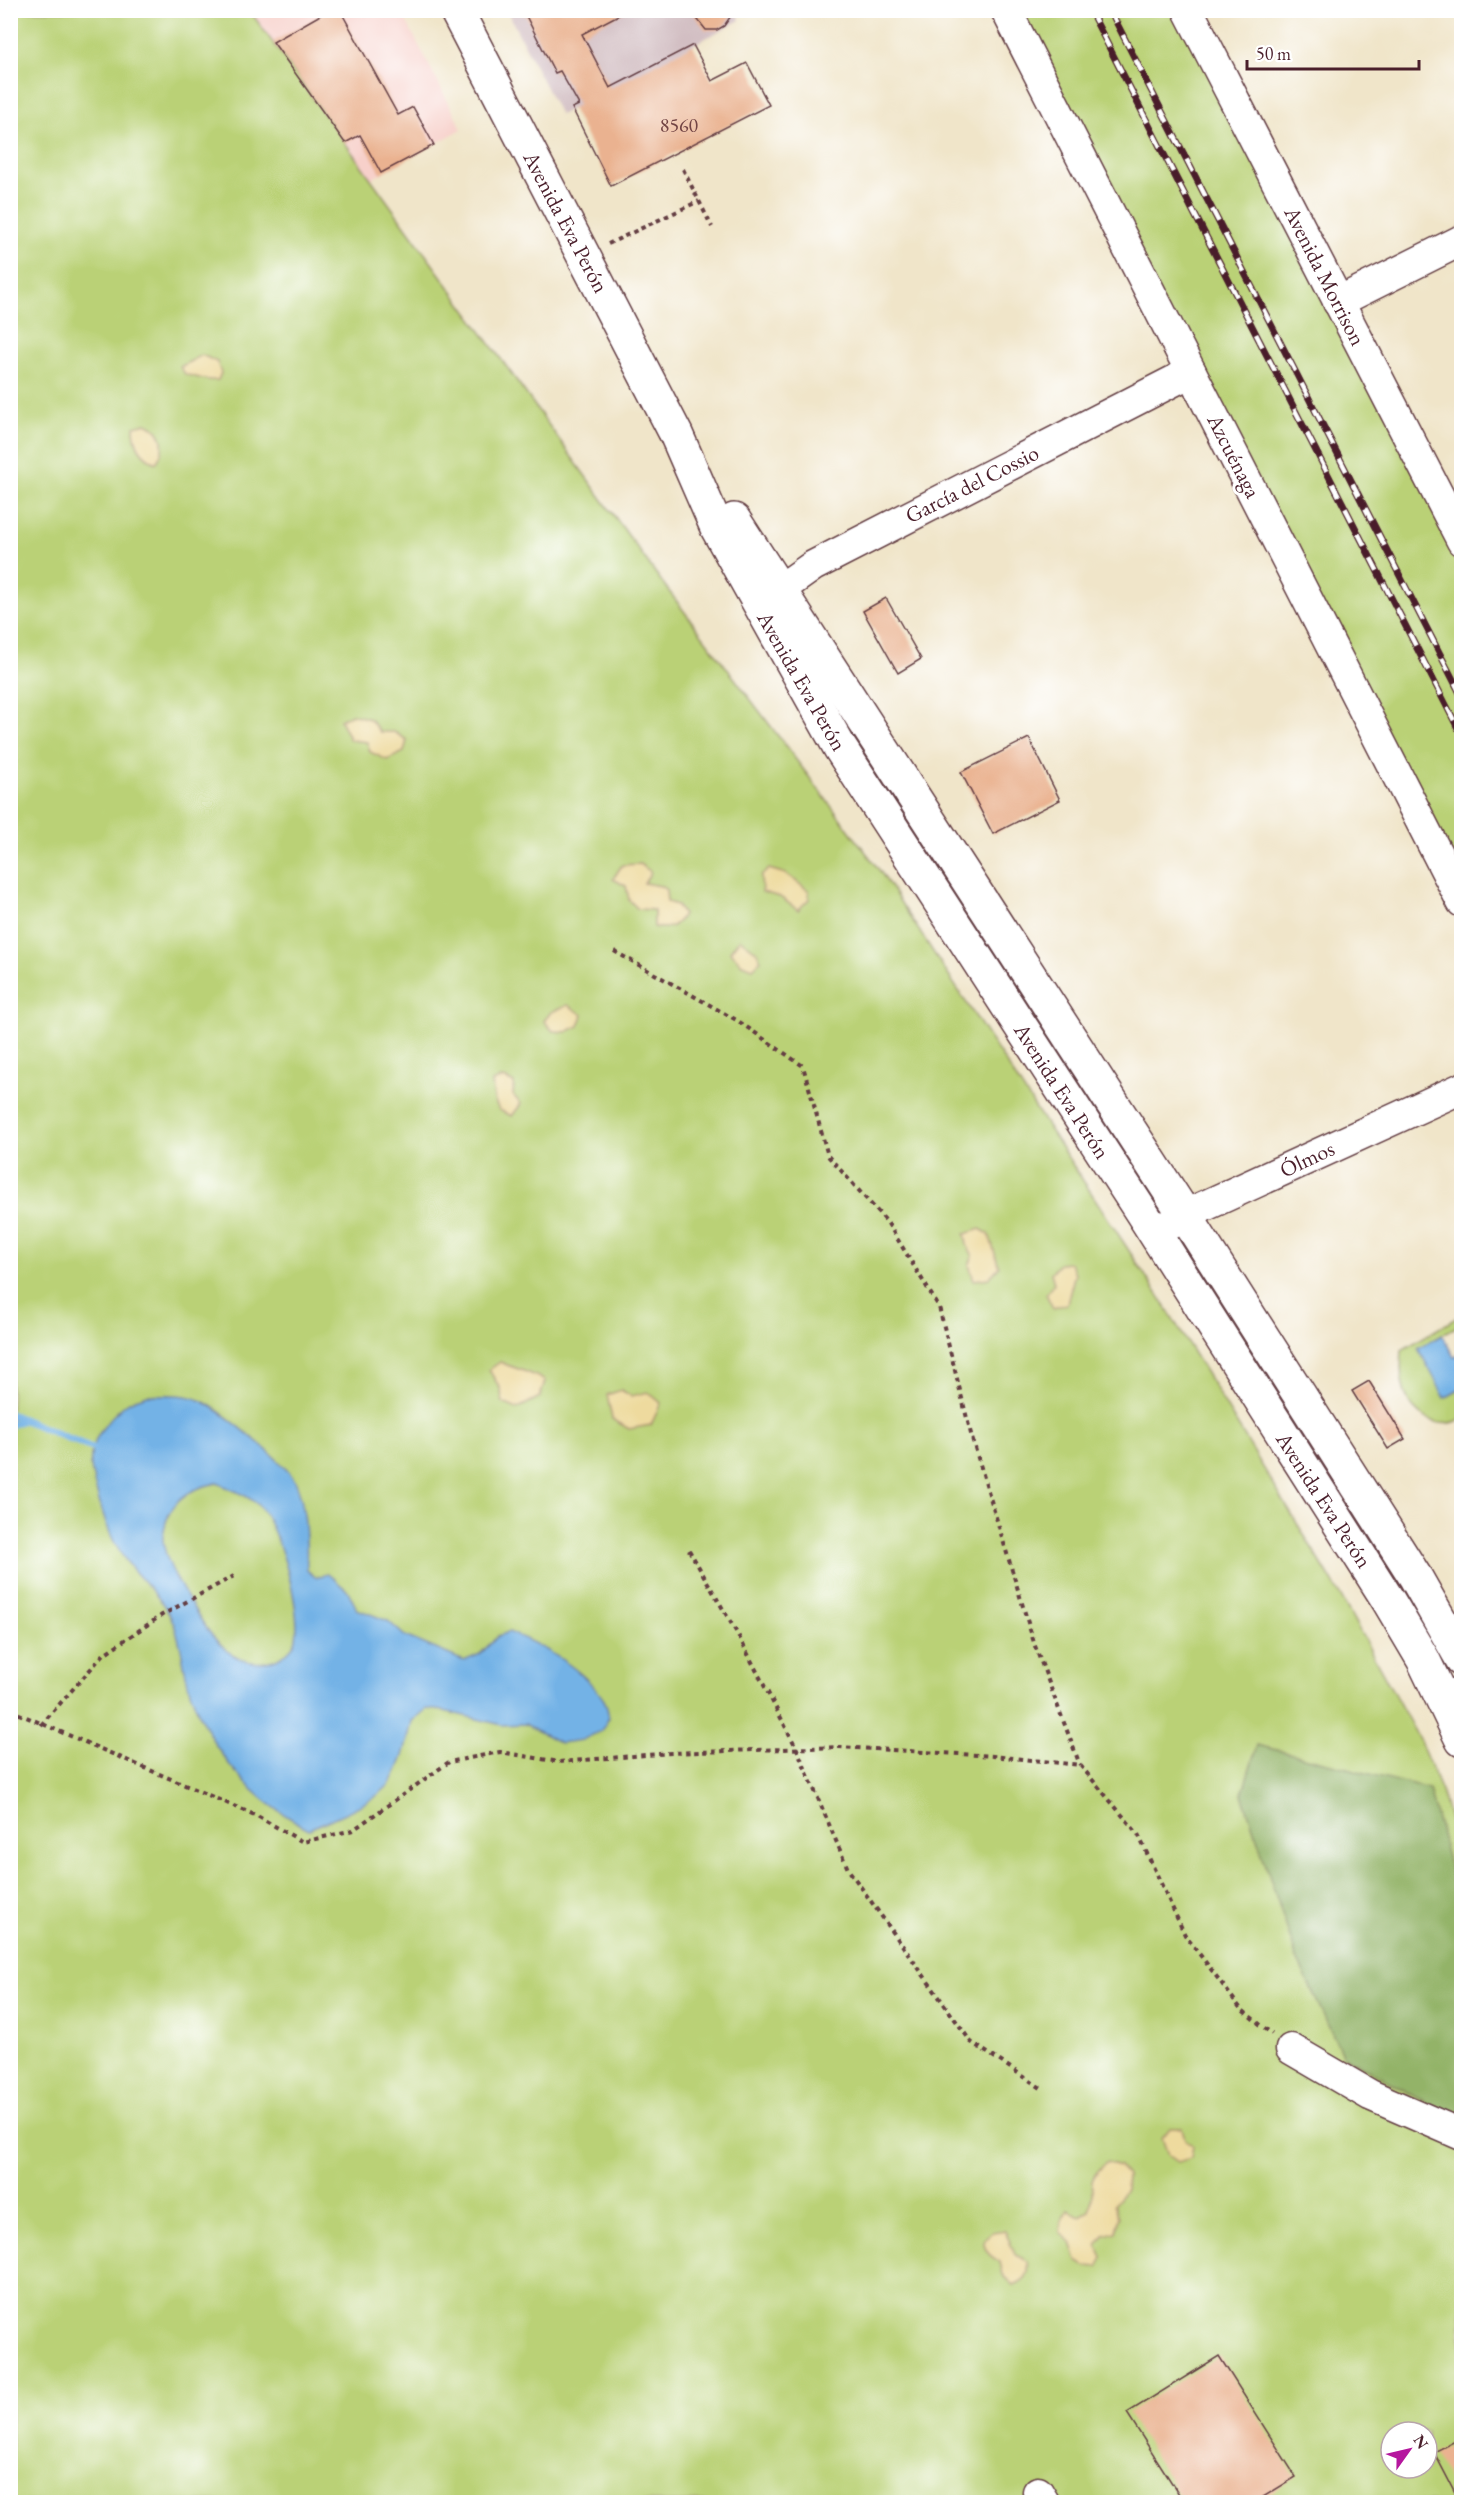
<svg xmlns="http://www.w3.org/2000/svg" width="1472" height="2513" viewBox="0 0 1472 2513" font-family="'EB Garamond',serif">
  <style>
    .built { fill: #f7d0ca }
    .industrial { fill: #d2bec2 }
    .green { fill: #bad176; stroke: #827850; stroke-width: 1.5; fill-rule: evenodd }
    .forest { fill: #93b367; stroke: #6e6949; stroke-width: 1.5 }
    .sand { fill: #eeda9e; stroke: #9c7c64; stroke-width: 1.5 }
    .water { fill: #73b2e6; stroke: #5e6888; stroke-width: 1.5; fill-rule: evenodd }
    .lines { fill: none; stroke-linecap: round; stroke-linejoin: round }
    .stream { stroke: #73b2e6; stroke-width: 7 }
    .building { fill: #eab290 }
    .minor-casing { stroke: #633d43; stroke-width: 33 }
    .major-casing { stroke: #633d43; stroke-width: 36 }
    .path { stroke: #633d43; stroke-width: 4; stroke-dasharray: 4.5 4.5; stroke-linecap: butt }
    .minor { stroke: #fff; stroke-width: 30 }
    .major { stroke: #fff; stroke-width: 33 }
    .rail-casing { stroke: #4a1f2b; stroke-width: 7 }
    .rail { stroke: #fff; stroke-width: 4.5; stroke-dasharray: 14; stroke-linecap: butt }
    .labels { text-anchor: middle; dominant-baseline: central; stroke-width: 6; stroke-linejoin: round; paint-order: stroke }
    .number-label { font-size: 20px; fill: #724444 }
    .street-label { font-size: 22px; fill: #4a1f2b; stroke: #fff }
  </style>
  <rect width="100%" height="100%" fill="#fff"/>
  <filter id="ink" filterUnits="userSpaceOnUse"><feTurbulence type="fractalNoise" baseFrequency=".0167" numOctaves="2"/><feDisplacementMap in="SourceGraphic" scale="12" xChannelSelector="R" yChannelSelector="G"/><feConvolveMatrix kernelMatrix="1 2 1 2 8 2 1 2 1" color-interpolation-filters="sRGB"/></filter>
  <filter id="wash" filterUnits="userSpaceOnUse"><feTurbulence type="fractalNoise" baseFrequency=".008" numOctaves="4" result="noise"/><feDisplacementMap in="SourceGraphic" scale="24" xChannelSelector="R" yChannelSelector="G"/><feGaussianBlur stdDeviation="1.35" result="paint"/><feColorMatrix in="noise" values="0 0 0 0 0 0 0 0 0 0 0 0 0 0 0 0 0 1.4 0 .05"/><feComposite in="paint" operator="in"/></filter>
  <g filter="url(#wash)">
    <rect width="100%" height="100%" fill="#f0e5c9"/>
    <path class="built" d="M250 11H401L462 129 371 179Z"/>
    <path class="industrial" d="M736 10 740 20 560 115 507 11Z"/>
    <g class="green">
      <path d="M11 11H250L659 578 880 871 1164 1304 1335 1586 1419 1739 1442 1794 1461 1859V2502H11ZM1391 2432H1427V2468H1391Z"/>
      <path d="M1006 11H1188L1461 541V902Z"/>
      <path d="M1461 1315V1324L1418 1348 1446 1397 1461 1389V1419C1439 1431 1413 1416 1405 1393 1400 1379 1401 1364 1402 1350Z"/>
    </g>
    <path class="forest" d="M1257 1745 1429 1789 1461 1910V2122L1343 2056 1297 1959 1242 1794Z"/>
    <g class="sand">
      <path d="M202 355 217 362 221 373 218 380C207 382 197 376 186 375L180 367Z"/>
      <path d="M146 423C164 431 167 448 156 463 140 455 134 444 134 426Z"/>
      <path d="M352 714 370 719 380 732H394L407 740 404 752 387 760 370 752 367 742 350 740 340 720Z"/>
      <path d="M640 864 651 872 644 883 661 886 666 890 667 902 677 905 683 915C675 927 668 930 654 927V910L638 909 629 900 626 886 613 879 622 865Z"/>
      <path d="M769 869 786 874 809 891V899L798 910 780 897 762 892 761 876Z"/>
      <path d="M740 939 756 951 761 960 753 968 742 964 730 951Z"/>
      <path d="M568 1005 583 1015 579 1026 566 1032 553 1031 544 1021 551 1012Z"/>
      <path d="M504 1078 514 1083 513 1095 521 1104 512 1116 499 1110 494 1099 492 1082Z"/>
      <path d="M980 1229 989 1234 999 1267 989 1278 974 1280 969 1265 973 1256 967 1245 965 1234Z"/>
      <path d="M1070 1263 1075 1273 1067 1304 1053 1308 1046 1294 1054 1283 1051 1273 1059 1264Z"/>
      <path d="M500 1362C516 1369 531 1372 545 1381L540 1397 517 1409 503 1403 500 1388 489 1370Z"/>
      <path d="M621 1390 631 1396 648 1392 661 1403 651 1425 629 1429 612 1419 607 1395Z"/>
      <path d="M1170 2128H1182L1185 2139 1193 2145 1191 2158 1178 2162 1168 2155 1162 2138Z"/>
      <path d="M1107 2162 1119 2166 1127 2176 1126 2190 1114 2204 1119 2217 1116 2232 1104 2235 1097 2245 1103 2258 1098 2267 1085 2266 1077 2261 1071 2242 1060 2233 1061 2221 1068 2210 1080 2216 1089 2211C1099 2185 1080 2186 1107 2162Z"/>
      <path d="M1005 2230 1015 2255 1028 2261C1030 2275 1026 2280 1014 2285L1003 2275 1000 2262C990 2256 984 2252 984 2240L993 2232Z"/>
    </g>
    <g class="water">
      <path d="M1442 1335 1454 1357 1461 1353V1389L1445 1398 1418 1348Z"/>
      <path d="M147 1395C165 1395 185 1393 202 1401 222 1411 288 1464 296 1483 307 1509 306 1542 307 1570L315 1577 328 1574 348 1591 357 1609 388 1621 405 1636 464 1661 480 1654 498 1636 509 1632C542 1645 584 1669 604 1700 607 1705 608 1712 609 1718L601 1731 582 1740 560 1743 525 1724 502 1725 444 1711 427 1709 412 1721C408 1740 403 1762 393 1779 381 1801 332 1818 309 1829 250 1798 212 1754 190 1691 183 1669 182 1640 172 1620 161 1595 137 1578 122 1555 110 1538 105 1520 99 1501 96 1489 92 1477 91 1465 88 1442 109 1417 126 1404 132 1399 140 1398 147 1395ZM217 1483C230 1489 246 1494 257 1504 278 1524 304 1614 295 1642 293 1649 283 1656 276 1659 262 1665 245 1663 233 1655 214 1642 201 1621 190 1602 179 1584 165 1561 163 1540 162 1534 165 1528 166 1522 174 1497 193 1488 217 1483Z"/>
    </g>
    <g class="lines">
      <g class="stream">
        <path d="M10 1414 94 1449"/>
        <path d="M10 1425 23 1420"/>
      </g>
    </g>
    <g id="blocks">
      <g class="building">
        <path d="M329 10H340L398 115 413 107 434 145 381 173 360 135 345 143 273 42Z"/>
        <path d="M523 10H628L582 34 610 88 693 45 712 81 747 63 769 105 611 186 572 108 579 105 560 71 555 73Z"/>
        <path d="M690 10H735L724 26 717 30H706Z"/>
        <path d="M886 598 921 659 898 673 863 611Z"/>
        <path d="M1029 738 1060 800 993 834 961 772Z"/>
        <path d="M1369 1381 1405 1439 1388 1449 1352 1391Z"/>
        <path d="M1219 2356 1296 2477 1255 2502H1184L1127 2413Z"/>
        <path d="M1461 2438V2502H1460L1434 2452Z"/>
      </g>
    </g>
  </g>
  <g filter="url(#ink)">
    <use href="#blocks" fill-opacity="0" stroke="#633d43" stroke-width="1.5"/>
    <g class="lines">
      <defs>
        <g id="minor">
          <path d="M1006 10 1462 902"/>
          <path d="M1188 10 1462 541"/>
          <path d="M1338 302 1462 240"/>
          <path d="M761 603 813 566 1191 372"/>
          <path d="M1155 1234 1185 1215 1462 1088"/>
          <path d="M1291 2049 1370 2095 1462 2135"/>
          <path d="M1038 2492 1044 2502"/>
        </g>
        <g id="major">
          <path d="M456 10 676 434 717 528 840 748 1142 1213 1388 1600 1423 1659 1462 1740"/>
          <path d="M734 520 1185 1215 1416 1578 1462 1659"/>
        </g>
      </defs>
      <use href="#minor" class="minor-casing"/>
      <use href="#major" class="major-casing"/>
      <g class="path">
        <path d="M683 169 712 227"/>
        <path d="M608 244 699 201"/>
        <path d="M614 951 738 1021 803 1066 828 1156 887 1222 939 1307 972 1438 1035 1646 1080 1765"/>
        <path d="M689 1550 738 1635 797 1749 848 1869 971 2042 1041 2088"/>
        <path d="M10 1710 257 1816 303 1842 353 1830 449 1762 500 1752 559 1762 671 1753 840 1747 993 1756 1080 1765 1138 1834 1185 1935 1241 2009 1272 2034"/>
        <path d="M41 1725 104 1654 162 1615 234 1576"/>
      </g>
      <use href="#minor" class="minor"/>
      <use href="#major" class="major"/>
      <defs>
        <g id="rail">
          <path d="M1090 10 1462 736"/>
          <path d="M1110 10 1462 697"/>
        </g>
      </defs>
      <use href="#rail" class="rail-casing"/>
      <use href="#rail" class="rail"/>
    </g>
  </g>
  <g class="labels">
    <g class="number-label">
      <text x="679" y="125">8560</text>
    </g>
    <g class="street-label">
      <text transform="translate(566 222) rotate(62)">Avenida Eva Perón</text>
      <text transform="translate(1325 276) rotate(63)">Avenida Morrison</text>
      <text transform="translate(1234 456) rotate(63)">Azcuénaga</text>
      <text transform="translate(972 484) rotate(-27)">García del Cossio</text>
      <text transform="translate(802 681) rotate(60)">Avenida Eva Perón</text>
      <text transform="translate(1062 1091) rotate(57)">Avenida Eva Perón</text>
      <text transform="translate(1307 1159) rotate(-25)">Ólmos</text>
      <text transform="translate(1324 1500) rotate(57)">Avenida Eva Perón</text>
    </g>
  </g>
  <rect width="1472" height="2513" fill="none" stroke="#fff" stroke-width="36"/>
  <g transform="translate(1409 2450) rotate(56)"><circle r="28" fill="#ffffff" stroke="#b7a5aa" stroke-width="1.5"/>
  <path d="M0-4.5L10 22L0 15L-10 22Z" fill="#b5179e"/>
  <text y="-9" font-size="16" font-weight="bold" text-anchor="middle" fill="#4a1f2b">N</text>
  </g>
  <path d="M1247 60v9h172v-9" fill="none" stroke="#4a1f2b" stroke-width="3"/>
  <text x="1256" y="60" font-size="18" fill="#4a1f2b" stroke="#ffffff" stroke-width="4.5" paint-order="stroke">50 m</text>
</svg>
